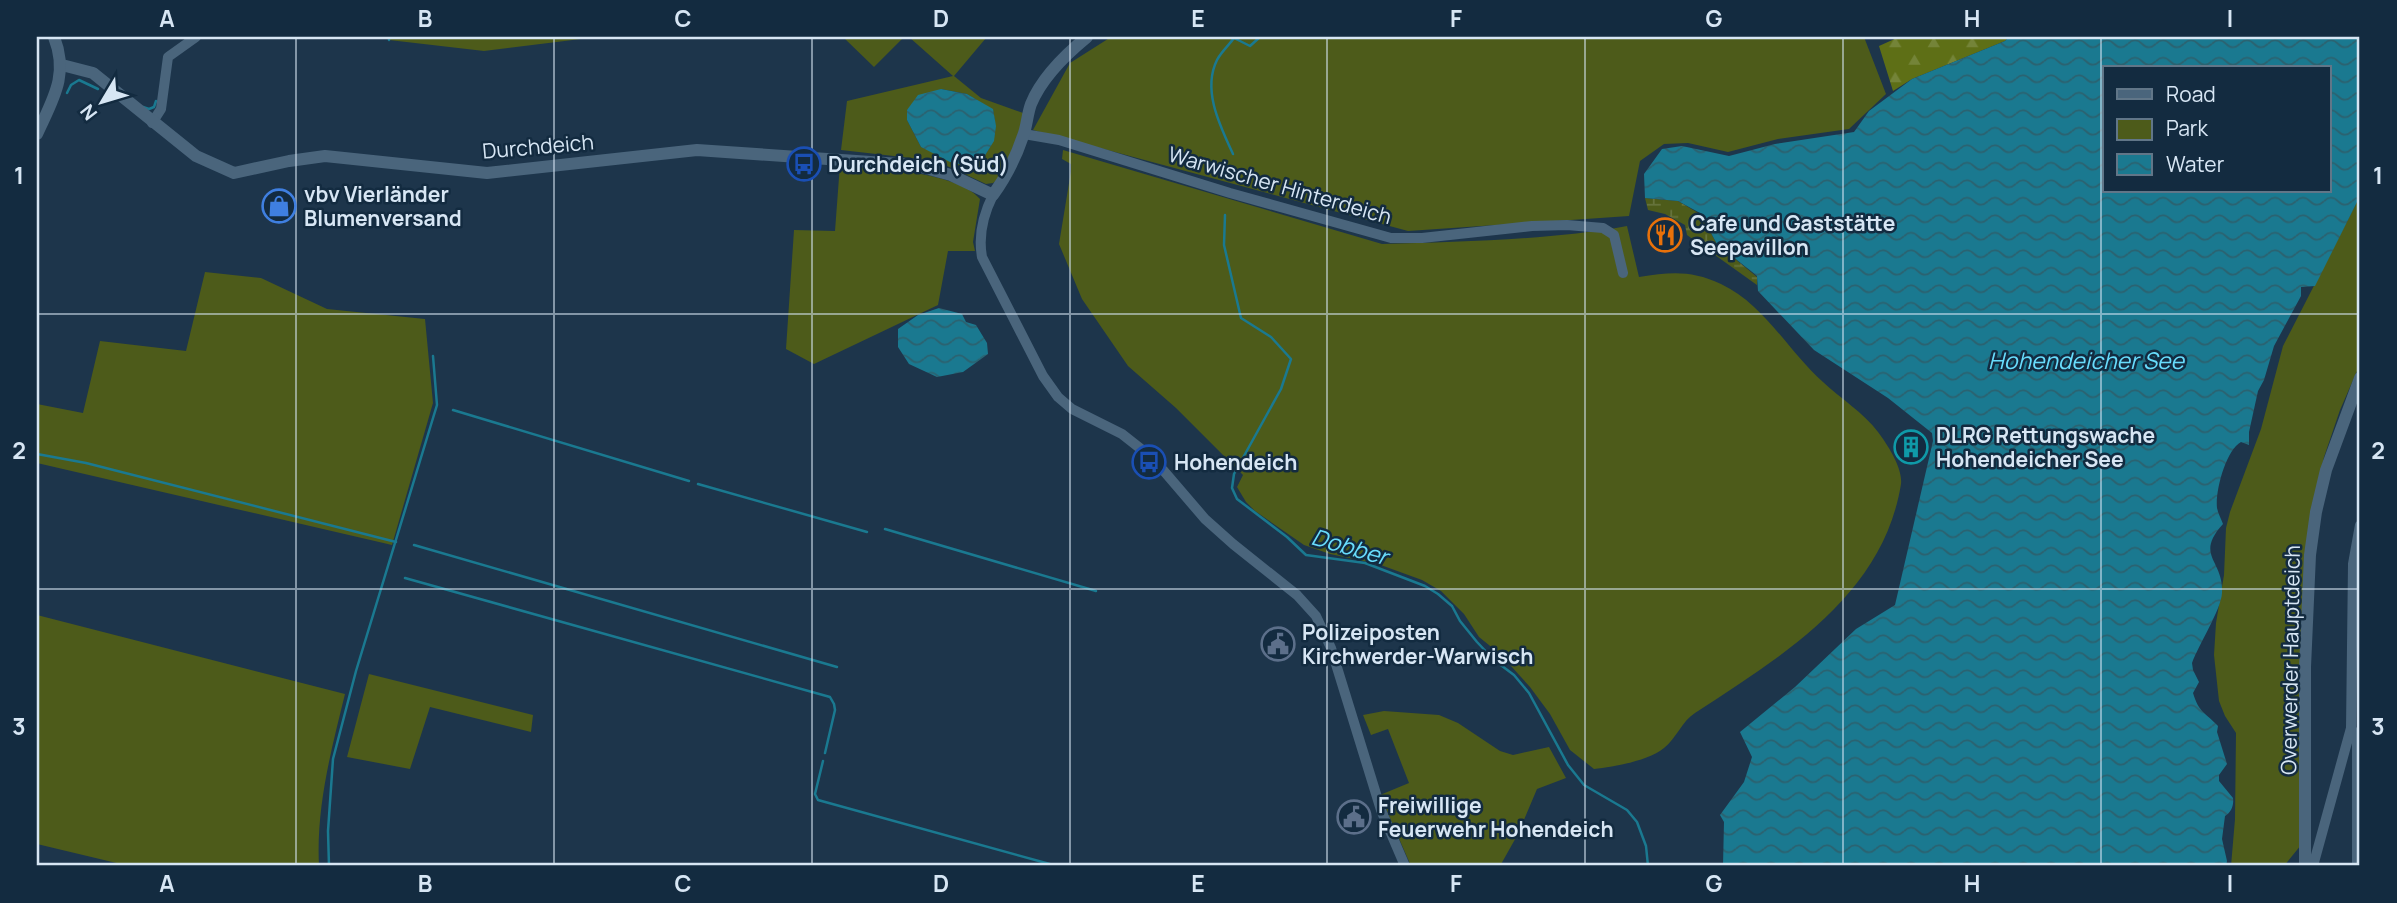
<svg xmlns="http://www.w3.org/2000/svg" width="2397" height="903" viewBox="0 0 2397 903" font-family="Manrope,sans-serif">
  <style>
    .green { fill: #4d5b1a; fill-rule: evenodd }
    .forest { fill: url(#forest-firs) }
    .wetland { fill: url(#wetland-marsh) }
    .water { fill: url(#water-waves); fill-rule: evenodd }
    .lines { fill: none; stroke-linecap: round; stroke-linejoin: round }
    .stream { stroke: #1a7990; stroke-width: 2.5 }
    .minor { stroke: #4a657c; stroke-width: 10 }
    .tertiary { stroke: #4a657c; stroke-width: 12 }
    .grid { fill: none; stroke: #d7e6f4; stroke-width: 2; stroke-opacity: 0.55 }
    .labels { text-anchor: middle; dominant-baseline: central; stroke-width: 5; stroke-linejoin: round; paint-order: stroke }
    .street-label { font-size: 21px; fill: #d7e6f4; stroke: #132b40 }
    .poi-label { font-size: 21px; font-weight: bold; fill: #d7e6f4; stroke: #132b40; text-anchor: start }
    .water-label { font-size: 23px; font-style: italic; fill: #68dcfc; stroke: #132b40 }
    .neatline { fill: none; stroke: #d7e6f4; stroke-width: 2.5 }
    .grid-label { font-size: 23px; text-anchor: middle; font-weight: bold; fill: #d7e6f4 }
  </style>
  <defs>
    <pattern id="forest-firs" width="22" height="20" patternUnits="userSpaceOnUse" patternTransform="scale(1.75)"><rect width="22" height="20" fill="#5e6f16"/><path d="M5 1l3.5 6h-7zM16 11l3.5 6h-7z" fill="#748438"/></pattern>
    <pattern id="wetland-marsh" width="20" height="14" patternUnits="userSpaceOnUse" patternTransform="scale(1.75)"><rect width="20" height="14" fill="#4d5b1a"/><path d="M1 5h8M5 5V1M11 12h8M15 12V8" fill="none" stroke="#66733c"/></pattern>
    <pattern id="water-waves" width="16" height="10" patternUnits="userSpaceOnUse" patternTransform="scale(1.75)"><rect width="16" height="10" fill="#1a7990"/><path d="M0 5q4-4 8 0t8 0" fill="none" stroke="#2b6270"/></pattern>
  </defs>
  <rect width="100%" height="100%" fill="#1d354b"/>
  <g class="green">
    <path d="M389 37H597L484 51 389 40Z"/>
    <path d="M843 37H904L874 67Z"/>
    <path d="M909 37 986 38 954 76 981 98 1026 114 1001 177 993 183 986 184 945 165 920 159 841 150 847 101 953 76ZM941 89 967 94 993 110C997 132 996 138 984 157L921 147 907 120V110Z"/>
    <path d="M1111 37H1864L1886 94 1849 129 1778 139 1728 152 1688 143 1664 144 1640 161 1629 216 1408 231 1033 130 1070 63Z"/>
    <path d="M1063 150 1382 244C1461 242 1550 240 1627 226L1639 277C1671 272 1691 270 1721 284 1765 305 1787 350 1823 382 1840 398 1864 413 1878 432 1887 444 1903 468 1901 484 1883 596 1782 656 1695 713 1682 721 1676 739 1664 748 1648 761 1613 767 1594 769L1570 750 1550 714 1530 687 1500 654 1479 637 1464 614 1441 591 1422 580 1378 564 1330 554 1304 545 1255 511 1246 502 1237 487 1243 475 1176 408 1128 366 1082 299 1059 244 1071 171V164L1062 159Z"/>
    <path d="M840 164C875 169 957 171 980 199L973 242 975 251H948L938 305 814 364 786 349 794 230 835 231Z"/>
    <path d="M2360 196V364L2340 410 2324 457 2315 496 2301 845 2284 866H2231L2235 819 2236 733 2225 716 2219 701 2214 655 2216 623 2224 575 2226 528 2230 512 2261 429 2283 346Z"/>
    <path d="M205 272 261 278 327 309 425 319 433 403 392 545 37 463V404L83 413 100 341 186 351Z"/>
    <path d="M37 615 345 694C331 751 316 807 319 866H129L37 844Z"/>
    <path d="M369 674 533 715 531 732 430 707 410 769 347 757Z"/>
    <path d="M1384 711 1439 715 1458 723 1500 751 1513 755 1549 747 1566 778 1537 789 1518 834 1500 866H1411L1380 795 1409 783 1388 729 1371 735 1363 715Z"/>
  </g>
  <path class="forest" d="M1899 37H2009L2005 41 1912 79 1893 91 1879 46Z"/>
  <path class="wetland" d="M1645 198 1678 201 1700 214 1717 244 1757 277V285L1687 235 1685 225 1665 214 1648 210Z"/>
  <g class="water">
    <path d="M2009 37H2360V196L2315 286 2301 287V296L2274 346 2264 380 2258 391 2249 432V445L2241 442C2226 450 2215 491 2217 508 2218 513 2221 519 2223 524 2194 556 2224 560 2222 593 2221 610 2199 644 2192 663L2193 670 2199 682 2193 693C2199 713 2205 712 2218 726L2217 732 2227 764 2219 775V781L2233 798C2234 806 2231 812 2225 816L2222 839 2227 861 2226 866H1723L1724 822 1720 815 1744 782 1752 757 1740 732 1795 687 1856 629 1895 605 1933 441 1932 433 1888 398 1814 350 1758 291 1757 276 1717 244 1700 213 1678 201 1645 198 1644 174 1662 149 1682 146 1729 156 1775 144 1854 132 1869 111 1912 79 2005 41ZM2105 68H2329V191H2105Z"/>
    <path d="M941 89 967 94 993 109 996 126 994 141 984 157 963 165 950 162 921 147 907 120V110L918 95Z"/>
    <path d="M939 308 962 314 966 322 976 325 987 343 988 354 963 372 937 377 909 364 898 347V329L918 315Z"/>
  </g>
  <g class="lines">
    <g class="stream">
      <path d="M389 37V40"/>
      <path d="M67 93 71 85 79 80 98 89"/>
      <path d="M143 107 149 109 154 107 156 101"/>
      <path d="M1233 154C1220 126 1202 90 1217 60 1221 52 1229 45 1234 38L1250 46 1260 37"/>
      <path d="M1225 215 1224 245 1241 318 1271 337 1291 359 1281 389 1234 474 1232 488 1237 499 1287 537 1306 555 1365 563 1425 586 1438 594 1452 606 1460 621 1477 642 1494 660 1514 675 1529 693 1568 765 1584 785 1627 810 1637 822 1646 846 1648 866"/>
      <path d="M453 410 689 481"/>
      <path d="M37 454 86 463 396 542"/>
      <path d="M698 484 867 532"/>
      <path d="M885 529 1096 591"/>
      <path d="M414 545 837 667"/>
      <path d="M405 578 830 697 834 704 835 710 825 753"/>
      <path d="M823 761 815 794 818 800 1057 866"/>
      <path d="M329 866 328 831 333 759 356 671 437 405 433 356"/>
    </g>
    <g class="minor">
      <path d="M152 123 161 109 168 57 196 37"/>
      <path d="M1024 134 1059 140 1230 193 1391 238H1422L1532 226 1567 225 1603 228 1614 235 1623 273"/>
      <path d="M993 195C983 215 978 235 982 257L1043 376 1058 397 1072 409 1122 434 1141 449 1163 470 1205 519 1233 544 1297 595 1316 616 1331 648 1381 810 1405 866"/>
      <path d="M2351 728 2357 738V866"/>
      <path d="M2313 866 2351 728 2353 564 2360 525"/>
    </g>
    <g class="tertiary">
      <path d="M62 65 93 73 196 156 234 173 289 161 325 156 487 173 697 150 914 165 951 175 993 195C1006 177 1016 157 1023 136 1027 126 1027 115 1031 104 1042 77 1065 55 1087 37"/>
      <path d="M37 134C53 99 69 75 54 37"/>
      <path d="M2305 866V667L2310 555 2316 512 2326 470 2360 378"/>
    </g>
  </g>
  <path class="grid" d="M296 37V866M554 37V866M812 37V866M1070 37V866M1327 37V866M1585 37V866M1843 37V866M2101 37V866M37 314H2360M37 589H2360"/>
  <defs>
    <symbol id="bus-ring" viewBox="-11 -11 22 22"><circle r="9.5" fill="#132b40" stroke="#1a4fb4" stroke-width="1.5"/><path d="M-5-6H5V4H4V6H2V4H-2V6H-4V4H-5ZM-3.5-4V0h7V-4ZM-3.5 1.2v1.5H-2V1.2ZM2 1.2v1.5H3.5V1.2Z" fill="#1a4fb4"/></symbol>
    <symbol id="shop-ring" viewBox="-11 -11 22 22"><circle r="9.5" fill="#132b40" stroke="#3f7fe0" stroke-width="1.5"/><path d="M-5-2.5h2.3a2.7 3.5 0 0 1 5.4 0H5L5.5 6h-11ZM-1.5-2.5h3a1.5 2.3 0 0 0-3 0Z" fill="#3f7fe0"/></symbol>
    <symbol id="restaurant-ring" viewBox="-11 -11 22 22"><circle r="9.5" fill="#132b40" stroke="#e8710a" stroke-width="1.5"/><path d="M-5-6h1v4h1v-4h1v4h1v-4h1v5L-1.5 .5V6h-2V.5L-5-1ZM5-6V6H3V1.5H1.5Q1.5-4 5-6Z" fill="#e8710a"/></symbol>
    <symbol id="building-ring" viewBox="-11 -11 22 22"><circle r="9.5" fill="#132b40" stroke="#0f9aa8" stroke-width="1.5"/><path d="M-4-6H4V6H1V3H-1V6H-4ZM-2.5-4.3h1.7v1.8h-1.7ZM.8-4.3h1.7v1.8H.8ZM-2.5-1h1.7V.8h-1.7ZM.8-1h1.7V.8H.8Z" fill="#0f9aa8"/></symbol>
    <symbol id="civic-ring" viewBox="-11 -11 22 22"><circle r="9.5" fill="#132b40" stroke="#5c6f8a" stroke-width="1.5"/><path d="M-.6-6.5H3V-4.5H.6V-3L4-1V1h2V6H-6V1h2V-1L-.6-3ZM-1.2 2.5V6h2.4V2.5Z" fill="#5c6f8a"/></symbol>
  </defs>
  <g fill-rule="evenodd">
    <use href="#bus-ring" x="785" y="145" width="38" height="38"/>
    <use href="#shop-ring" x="260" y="187" width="38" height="38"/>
    <use href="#restaurant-ring" x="1646" y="216" width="38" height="38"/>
    <use href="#building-ring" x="1892" y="428" width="38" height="38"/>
    <use href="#bus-ring" x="1130" y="443" width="38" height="38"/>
    <use href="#civic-ring" x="1259" y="625" width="38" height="38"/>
    <use href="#civic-ring" x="1335" y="798" width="38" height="38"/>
  </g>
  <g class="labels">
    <g class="street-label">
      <text transform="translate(538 146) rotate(-5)">Durchdeich</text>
      <text transform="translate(1280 185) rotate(16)">Warwischer Hinterdeich</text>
      <text transform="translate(2290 660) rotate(-89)">Overwerder Hauptdeich</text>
    </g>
    <g class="poi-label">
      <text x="828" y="164">Durchdeich (Süd)</text>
      <text x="304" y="194">vbv Vierländer<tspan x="304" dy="24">Blumenversand</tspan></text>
      <text x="1690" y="223">Cafe und Gaststätte<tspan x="1690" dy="24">Seepavillon</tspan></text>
      <text x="1936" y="435">DLRG Rettungswache<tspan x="1936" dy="24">Hohendeicher See</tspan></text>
      <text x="1174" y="462">Hohendeich</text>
      <text x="1302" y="632">Polizeiposten<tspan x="1302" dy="24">Kirchwerder-Warwisch</tspan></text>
      <text x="1378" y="805">Freiwillige<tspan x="1378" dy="24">Feuerwehr Hohendeich</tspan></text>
    </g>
    <g class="water-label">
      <text x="2086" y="360">Hohendeicher See</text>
      <text transform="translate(1350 546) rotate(16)">Dobber</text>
    </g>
  </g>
  <rect width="2397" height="903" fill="none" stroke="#132b40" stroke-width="77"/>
  <rect x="2103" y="66" width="228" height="126" fill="#132b40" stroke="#617688" stroke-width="2"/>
  <rect x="2117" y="89" width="35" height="10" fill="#4a657c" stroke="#617688" stroke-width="2"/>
  <text x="2166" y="102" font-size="21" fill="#d7e6f4">Road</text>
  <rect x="2117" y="119" width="35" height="21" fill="#4d5b1a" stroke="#617688" stroke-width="2"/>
  <text x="2166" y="136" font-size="21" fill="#d7e6f4">Park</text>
  <rect x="2117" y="154" width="35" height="21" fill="url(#water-waves)" stroke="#617688" stroke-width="2"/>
  <text x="2166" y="172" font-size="21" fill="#d7e6f4">Water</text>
  <g transform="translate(102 102) rotate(232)" stroke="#132b40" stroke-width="5" paint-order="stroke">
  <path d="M0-5L12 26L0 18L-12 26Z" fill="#d7e6f4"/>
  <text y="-10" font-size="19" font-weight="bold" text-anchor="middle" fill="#d7e6f4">N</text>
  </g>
  <rect x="38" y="38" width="2320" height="826" class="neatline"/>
  <g class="grid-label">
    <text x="167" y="27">A</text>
    <text x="425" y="27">B</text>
    <text x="683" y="27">C</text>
    <text x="941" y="27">D</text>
    <text x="1198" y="27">E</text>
    <text x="1456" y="27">F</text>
    <text x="1714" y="27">G</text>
    <text x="1972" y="27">H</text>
    <text x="2230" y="27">I</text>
    <text x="19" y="184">1</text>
    <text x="2378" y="184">1</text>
    <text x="19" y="459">2</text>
    <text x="2378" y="459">2</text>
    <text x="19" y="735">3</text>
    <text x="2378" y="735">3</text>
    <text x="167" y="892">A</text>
    <text x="425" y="892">B</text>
    <text x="683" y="892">C</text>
    <text x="941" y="892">D</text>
    <text x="1198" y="892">E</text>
    <text x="1456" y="892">F</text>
    <text x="1714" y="892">G</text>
    <text x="1972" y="892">H</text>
    <text x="2230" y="892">I</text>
  </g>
</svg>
